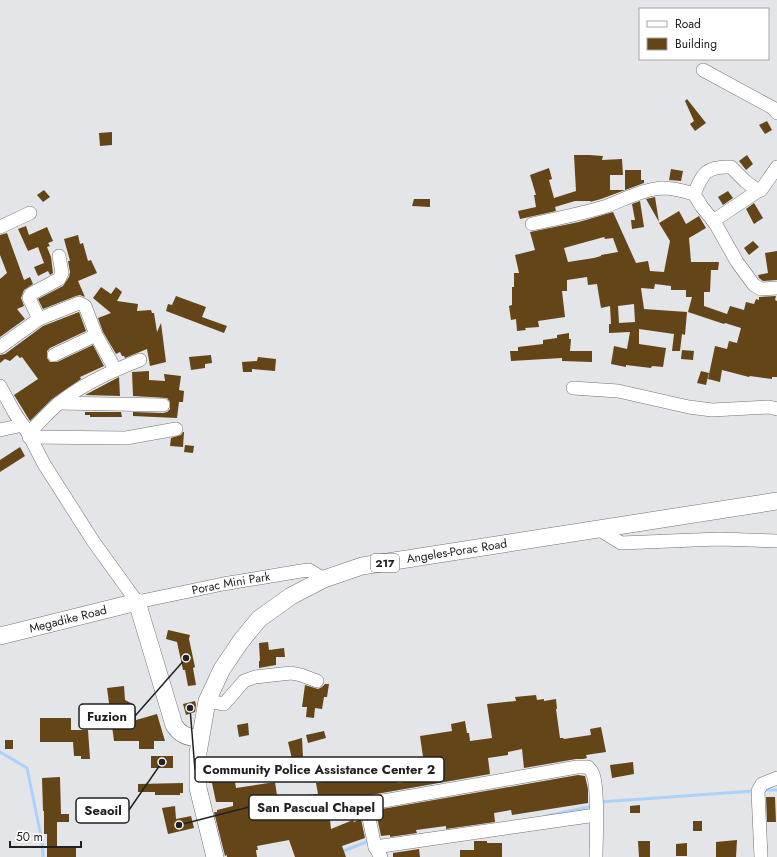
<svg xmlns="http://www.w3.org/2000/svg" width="777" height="857" viewBox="0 0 777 857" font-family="Jost,sans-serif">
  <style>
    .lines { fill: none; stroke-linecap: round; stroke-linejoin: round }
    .stream { stroke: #abd1fd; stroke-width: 3 }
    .building { fill: #634517; fill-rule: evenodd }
    .minor-casing { stroke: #727375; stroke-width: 14 }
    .major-casing { stroke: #727375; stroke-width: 18 }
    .minor { stroke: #fff; stroke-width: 13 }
    .major { stroke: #fff; stroke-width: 17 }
    .labels { text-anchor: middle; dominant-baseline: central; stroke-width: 4; stroke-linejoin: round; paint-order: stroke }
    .shield { fill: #fff; stroke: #646464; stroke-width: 1 }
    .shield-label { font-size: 11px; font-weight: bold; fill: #212122 }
    .street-label { font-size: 12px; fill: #212122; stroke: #fff }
    .leader { fill: none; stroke: #212122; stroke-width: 1.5 }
    .callout-dot { fill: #212122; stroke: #fff; stroke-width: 1.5 }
    .callout { fill: #fff; stroke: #212122; stroke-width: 1.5 }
    .callout-label { font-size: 13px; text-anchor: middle; font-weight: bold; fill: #212122 }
  </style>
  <rect width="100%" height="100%" fill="#e4e5e8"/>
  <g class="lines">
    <g class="stream">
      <path d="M0 752 27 768 42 841 43 857"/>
      <path d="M763 790H777"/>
      <path d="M600 802 754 791"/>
      <path d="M546 816 593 806"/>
      <path d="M341 852 371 840"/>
    </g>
  </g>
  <g class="building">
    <path d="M687 99 706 123 695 131 690 124 694 121 685 101Z"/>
    <path d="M767 121 772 130 765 134 759 125Z"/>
    <path d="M112 132V145L100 146 99 133Z"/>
    <path d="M574 155H589L603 156 602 160 622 159 623 175H610V190H625V170H641V180H644V183L601 199 590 202 591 201H575L555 207 556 211 520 219 518 211 536 207 534 195H536L530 175 549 168 552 179 549 180 554 198 576 191Z"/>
    <path d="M747 155 753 164 746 170 739 161Z"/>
    <path d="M671 169 683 171 681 181 669 180Z"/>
    <path d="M44 190 50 197 43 202 37 195Z"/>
    <path d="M728 191 733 198 723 205 718 197Z"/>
    <path d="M655 197 659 222 646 199Z"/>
    <path d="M414 199H430V207L412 206Z"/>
    <path d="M640 201 644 227 632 229 631 220H635L632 204Z"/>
    <path d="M754 203 763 218 754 224 746 209Z"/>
    <path d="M679 211 686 224 699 216 706 228 689 238 691 262H719L718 270H711L710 292H704V306L727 314 730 306 744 310 746 302 754 304 756 299 759 300V297L776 296 775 300 777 301V377H772V379L750 376 749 377 722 370 720 382 708 379 715 346 727 349 729 341 737 343 741 328 725 323 724 324 688 312 692 297H686V290H671V286L655 284 654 289 641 288 644 309 687 312 685 335 682 334 680 351H672L674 334 639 329V344L666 348 663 367 652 366 651 368 626 365V367L611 364 614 346 627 349 630 332 609 333V324H611L610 306 601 308 597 284 588 285 587 277 567 280V291H562L565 317 538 321 539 327 525 328 526 330 517 331 516 319 511 320 509 306 512 305V287H514V273H519L515 255 535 250 530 232 579 222 613 212 636 263 648 261 650 271 664 272 670 241 659 223ZM604 237 605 239 613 238 618 252 601 255V256L594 258 568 262 564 248ZM634 304 635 322 619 323 618 306Z"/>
    <path d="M26 226 29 235 47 227 53 241 48 243 50 246 47 247 51 257 53 273 50 275 48 271 38 276 34 267 44 263 38 247 28 251 18 229Z"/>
    <path d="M7 233 24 280 30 277 33 284 24 290 21 298 24 306 17 309 25 319 0 337V279L7 273 0 255V235Z"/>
    <path d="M78 235 80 244 83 243 88 261 91 260 97 273 78 281 85 297 80 295 76 296 43 309 38 299 63 286 69 277 70 272 68 261H70L64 239Z"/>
    <path d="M753 241 759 247 749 255 744 248Z"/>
    <path d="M777 251V280L763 281 759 278 758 275 768 273 765 253Z"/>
    <path d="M101 287 111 294 116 287 122 292 117 301 138 304 137 311 151 310 152 313H154L157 332 161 323 166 362 150 366 147 349 125 358 124 356H122L120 352 116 354 103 332 98 318 111 313 93 298Z"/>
    <path d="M176 296 206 307 202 317 227 326 224 333 166 311 168 304 172 305Z"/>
    <path d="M79 312 86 331 50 348 47 351V358L50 362H57L93 345 104 366 80 377 81 379 52 399 30 421 14 395 38 379 22 357 20 358 17 355 10 361 5 359 0 363V355L5 354 43 326Z"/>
    <path d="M569 333V339H571L570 351H592V362L562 361V358L511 361 510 351H518V347L543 344V340L557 338V335Z"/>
    <path d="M682 350 694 351 693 360 681 359Z"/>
    <path d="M211 355 212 363 205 364V368L191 370 189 357Z"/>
    <path d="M258 357 276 359 275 371 252 369V372H243L242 362 257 361Z"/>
    <path d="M149 371V380L165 381 164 374 181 376 179 390 184 391 183 402H179L177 418 133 416V412L163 413 167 412 170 409V402L167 398 133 396 132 372Z"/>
    <path d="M701 371 709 373 706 385 697 383Z"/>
    <path d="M119 377 120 396 85 395Z"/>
    <path d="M85 412H121L122 417H90V415H85Z"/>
    <path d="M183 432H184L183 447 170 446 171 438 181 435Z"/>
    <path d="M185 445 194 446 193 453 184 452Z"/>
    <path d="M20 447 25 456 0 472V460Z"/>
    <path d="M168 630 190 635 189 639 195 667 193 668 196 685 188 686 185 670H183L177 642 166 639Z"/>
    <path d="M268 642 269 650 284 648 285 657H276V665L259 668V661H260L259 643Z"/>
    <path d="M325 684H329L327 697H324L322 709 315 708 314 718 306 717 307 707H302L305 685 318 689 322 687Z"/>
    <path d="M124 686 125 700 135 705 136 720 157 714 165 741H154V749H139V741H114L107 688Z"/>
    <path d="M536 695 537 700 544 699V701L556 699 557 709H556L560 738H563L564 739 591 735 590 729 601 727 606 752 586 755 587 758 583 759H576L524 768 522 749 508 752V755L488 758 490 774 365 796 361 798 358 802H355V804L342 806 343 808 329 811 331 829 353 820 354 822 361 819 365 838 342 846 346 857H295L289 840 257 846 258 850H256L257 857H227V855L225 856 214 812H217V810L233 806V802H216L212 783H209L208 774 233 769 236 788 275 782 278 802 300 799 299 796 318 794 316 783 329 781 328 779 341 777V780L370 775 368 766 380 764 381 770 396 768 398 783 425 779 423 765 424 764 420 736 452 731 451 724 465 721 467 733H469L470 741 492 738 487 704 516 701 515 697Z"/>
    <path d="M195 701 196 705 195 712 186 715 183 704Z"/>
    <path d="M40 718H71V730H88L90 759H81V756H74L73 742H40Z"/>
    <path d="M248 723 249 735 239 737 237 725Z"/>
    <path d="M324 731 326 738 308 743 306 735Z"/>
    <path d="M302 738 303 758 292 759 288 742Z"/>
    <rect x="5" y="740" width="8" height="9"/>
    <rect x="151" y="756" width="22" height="12"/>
    <path d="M633 762 634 774 612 778 610 765Z"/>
    <path d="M578 775 585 776 588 789V803L512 815 511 810 494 813 495 822 446 829V826L416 830 417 833 390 837V835L381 836 376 812 382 809Z"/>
    <path d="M60 777 61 814H69V822H57V846H76V857H47V834H44V811H43L42 778Z"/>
    <path d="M183 783V793H180V795H155V792H138V784Z"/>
    <path d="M766 797H775L776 822H767Z"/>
    <path d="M640 805V813H630V806Z"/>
    <path d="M175 806 176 819 191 816 194 828 168 834 162 808Z"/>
    <rect x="693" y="821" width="9" height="10"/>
    <path d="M737 840 736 857H716V842Z"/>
    <path d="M474 841H487V843H502V857H460V850H474Z"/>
    <path d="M638 841H650V857H639Z"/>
    <path d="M687 843V856H676V844Z"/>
    <path d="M419 849 420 857H393V853Z"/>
  </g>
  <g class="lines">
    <defs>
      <g id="minor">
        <path d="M703 70 773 108 777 113"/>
        <path d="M694 194C703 173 706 166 731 167L745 181 758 191 761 190 777 167"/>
        <path d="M713 221 758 191"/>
        <path d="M532 224C556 219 580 214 604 207 623 200 643 189 663 188 673 188 684 191 694 194L702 207 715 223 737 262 754 285 761 289 777 288"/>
        <path d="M0 227 30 213"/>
        <path d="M39 319 29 298 31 294 59 279 62 273 59 256"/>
        <path d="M0 347 39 319 79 303 85 306 96 335 115 369"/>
        <path d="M54 355 96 335"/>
        <path id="s1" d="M0 386 14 412 28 433 44 464 93 541 137 602 223 584 301 571 309 570 324 579"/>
        <path d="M573 388 618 391 689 407 712 410 769 407 777 409"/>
        <path d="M59 403 163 405"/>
        <path d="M0 430 23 425"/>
        <path d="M28 433C39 424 48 412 59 403 81 385 114 370 140 360"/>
        <path d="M29 437 126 438 176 429"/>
        <path d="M600 530 621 543 719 539 777 541"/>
        <path d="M207 701 224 704 244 681 255 677 291 673 301 675 317 681"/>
        <path d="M375 847 596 815"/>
        <path d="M381 857 375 847 366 804 577 767H588C589 769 591 770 592 772 599 783 596 841 596 857"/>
        <path d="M761 857 758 791 762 784 777 778"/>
      </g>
      <g id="major">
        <path id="s2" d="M0 636 137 602 174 725C180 735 188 738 200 738"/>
        <path id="s3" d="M215 857 198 788V753L207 701 222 669 241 641 259 619 291 596 324 579 362 566 777 501"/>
      </g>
    </defs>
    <use href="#minor" class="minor-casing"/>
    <use href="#major" class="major-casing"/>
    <use href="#minor" class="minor"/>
    <use href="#major" class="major"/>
  </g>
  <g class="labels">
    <rect class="shield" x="371" y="554" width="28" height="18" rx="3"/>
    <g class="shield-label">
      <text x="385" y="563">217</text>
    </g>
    <g class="street-label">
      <text stroke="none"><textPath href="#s3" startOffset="469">Angeles-Porac Road</textPath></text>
      <text stroke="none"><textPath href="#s1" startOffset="352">Porac Mini Park</textPath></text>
      <text stroke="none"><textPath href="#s2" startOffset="70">Megadike Road</textPath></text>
    </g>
  </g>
  <path class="leader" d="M186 658L135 716M190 708L195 770M179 825L249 807M162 762L129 810"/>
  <g class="callout-dot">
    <circle cx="186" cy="658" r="4"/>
    <circle cx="190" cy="708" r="4"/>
    <circle cx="179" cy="825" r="4"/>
    <circle cx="162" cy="762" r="4"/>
  </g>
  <g class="callout">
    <rect x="79" y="704" width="56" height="25" rx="4"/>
    <rect x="195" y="757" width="249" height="25" rx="4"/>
    <rect x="249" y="795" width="134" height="25" rx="4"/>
    <rect x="76" y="798" width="53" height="25" rx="4"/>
  </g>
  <g class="callout-label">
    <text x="107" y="721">Fuzion</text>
    <text x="319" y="774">Community Police Assistance Center 2</text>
    <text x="316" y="812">San Pascual Chapel</text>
    <text x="103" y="815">Seaoil</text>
  </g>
  <rect x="639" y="8" width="130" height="52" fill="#ffffff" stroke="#a6a6a7"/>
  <rect x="647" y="21" width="20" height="6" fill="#ffffff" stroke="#a6a6a7"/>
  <text x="675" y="28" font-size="12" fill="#212122">Road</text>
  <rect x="647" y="38" width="20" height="12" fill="#634517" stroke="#a6a6a7"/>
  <text x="675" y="48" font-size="12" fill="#212122">Building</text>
  <path d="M10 841v6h71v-6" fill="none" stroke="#212122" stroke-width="2"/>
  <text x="16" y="841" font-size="12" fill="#212122" stroke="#ffffff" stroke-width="3" paint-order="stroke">50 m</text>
</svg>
